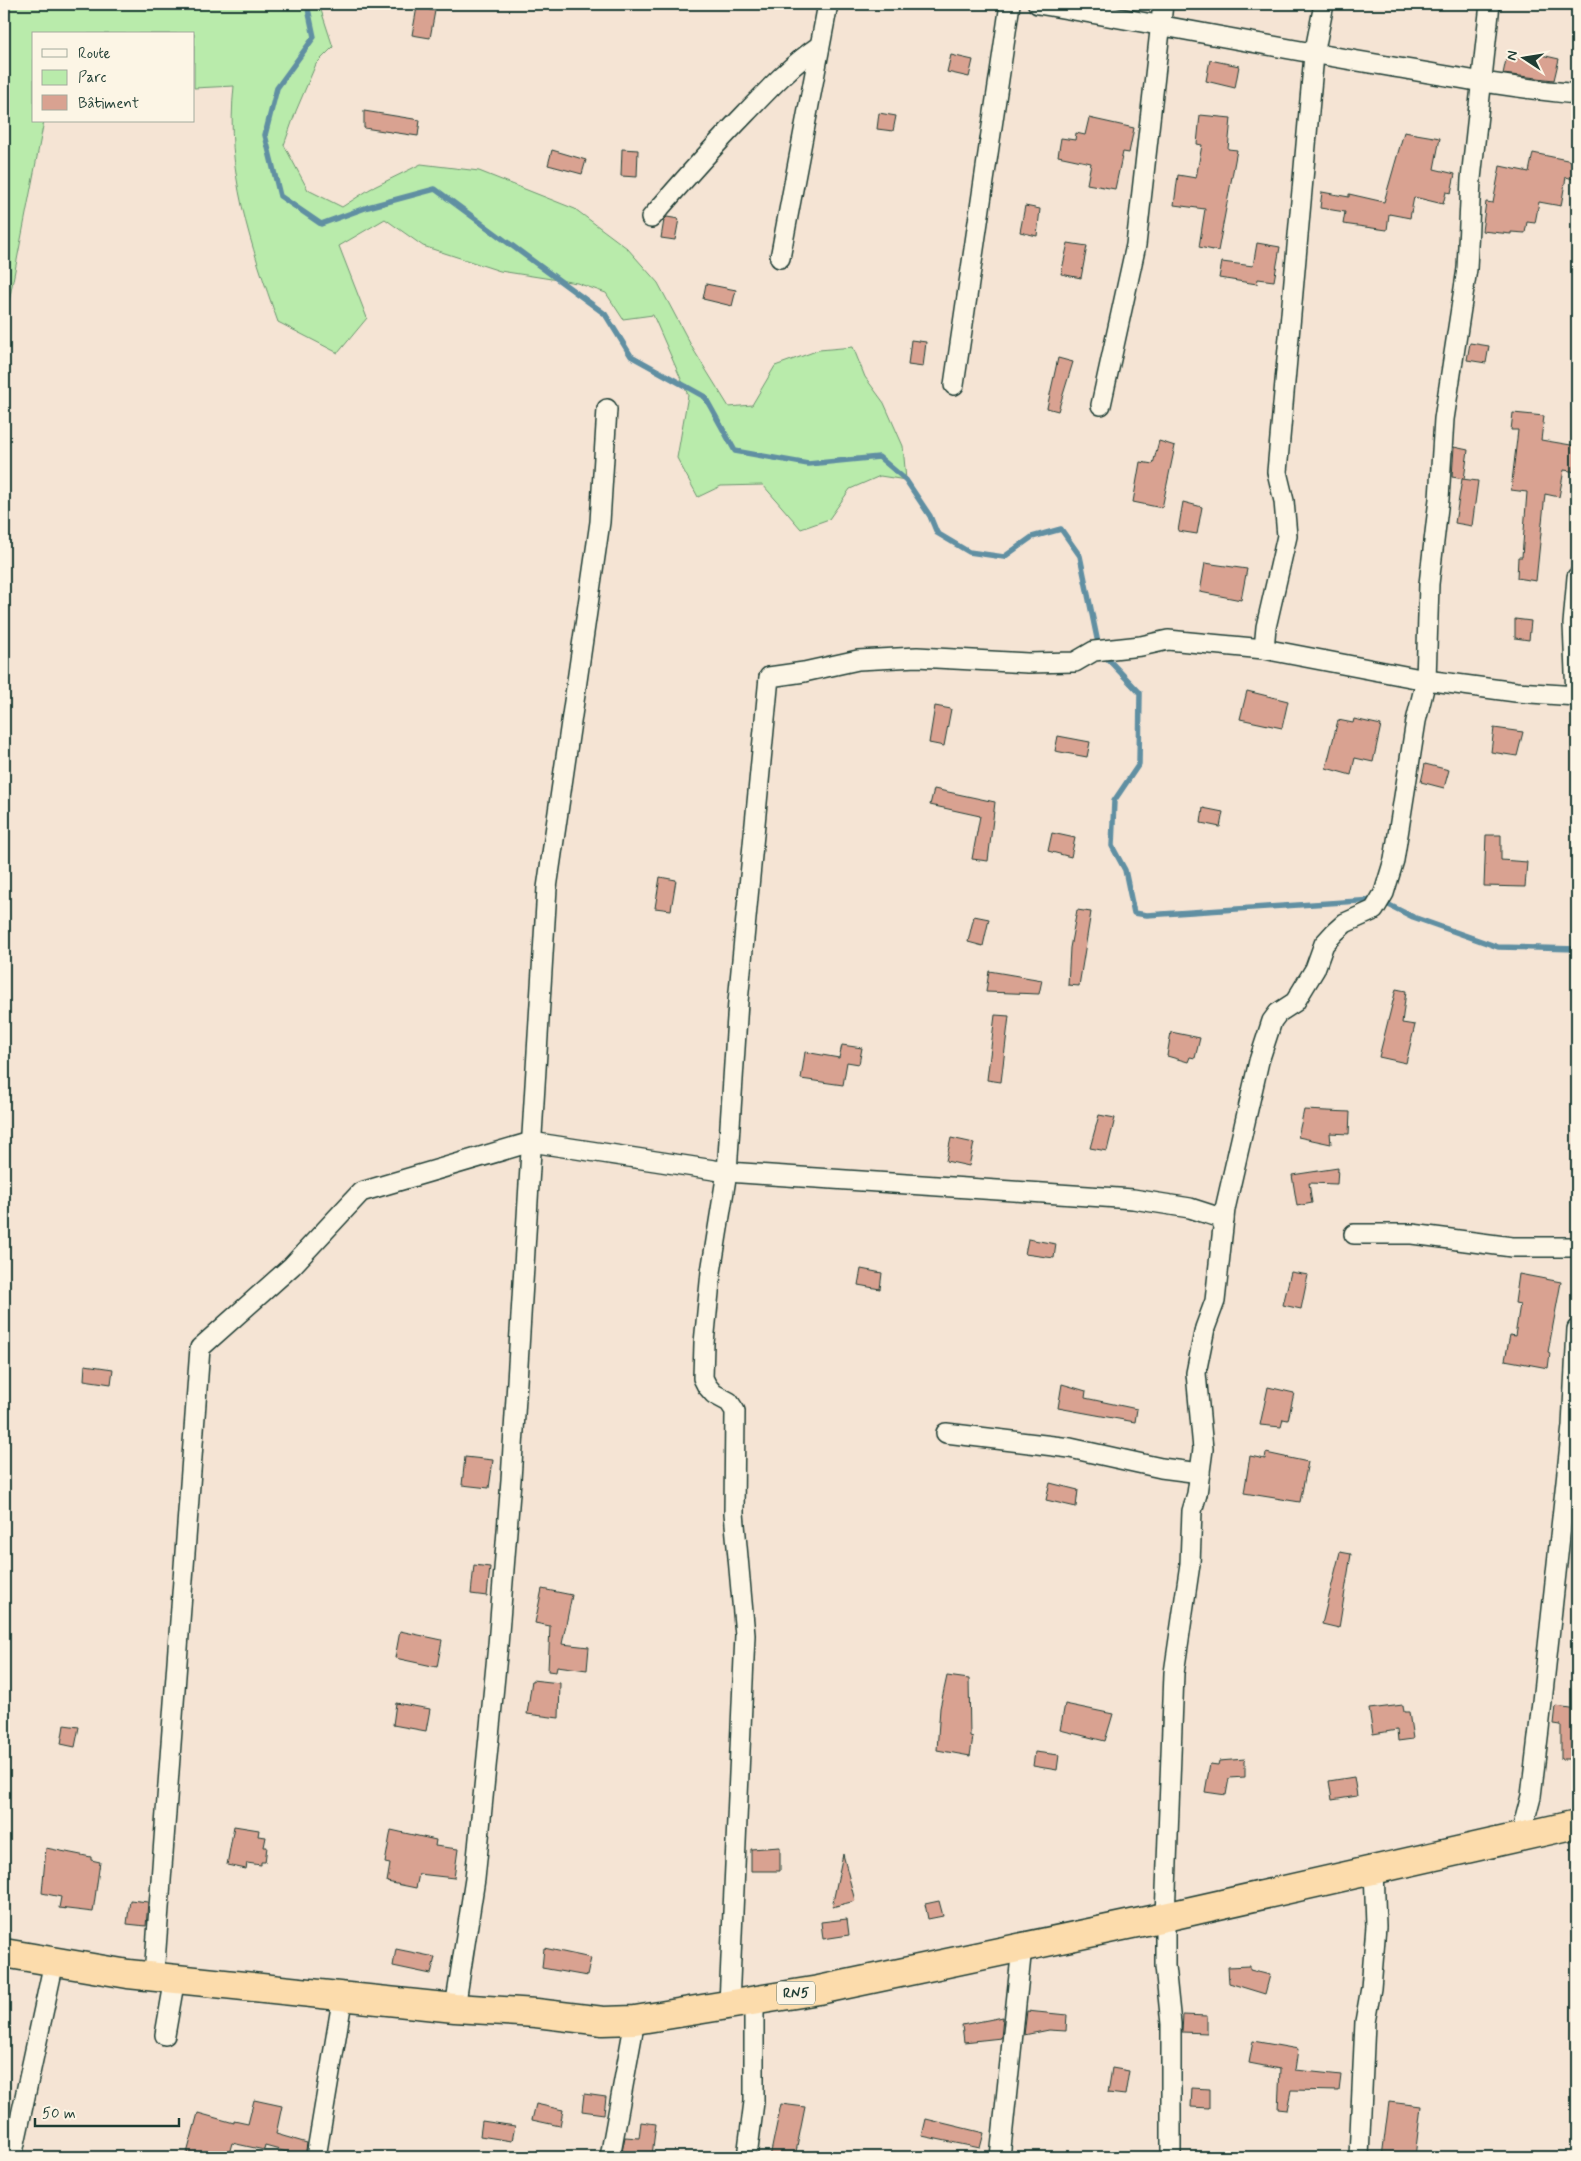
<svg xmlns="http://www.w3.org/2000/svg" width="1581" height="2161" viewBox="0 0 1581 2161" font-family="Mynerve,sans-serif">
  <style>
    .green { fill: #b9ebab; stroke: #6c9470 }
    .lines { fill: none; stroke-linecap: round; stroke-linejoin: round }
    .stream { stroke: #618fa2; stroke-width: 5.5 }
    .building { fill: #d9a291; stroke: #1f3d34 }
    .street-casing { stroke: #1f3d34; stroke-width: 22 }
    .highway-casing { stroke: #1f3d34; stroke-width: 31 }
    .street { stroke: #fcf5e5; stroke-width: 19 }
    .highway { stroke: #fcdcac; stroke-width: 28 }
    .labels { text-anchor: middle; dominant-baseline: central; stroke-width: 5; stroke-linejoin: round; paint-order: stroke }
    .shield { fill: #fcf5e5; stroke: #617469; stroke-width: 1 }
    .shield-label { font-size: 14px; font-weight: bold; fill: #1f3d34 }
  </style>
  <rect width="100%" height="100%" fill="#f5e4d4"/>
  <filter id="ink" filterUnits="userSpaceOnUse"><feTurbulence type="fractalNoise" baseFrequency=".02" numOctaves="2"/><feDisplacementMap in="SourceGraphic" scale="10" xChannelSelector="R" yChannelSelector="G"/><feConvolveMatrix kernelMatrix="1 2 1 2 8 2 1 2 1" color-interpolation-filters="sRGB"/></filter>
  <g filter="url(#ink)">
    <path class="green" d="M4 4H319L333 47 316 64 296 111 284 145 308 190 342 207 370 189 421 164 479 171 575 209 627 248 658 283 693 349 729 407 752 405 775 366 819 350 853 347 865 377 884 403 903 446 906 480 880 476 850 489 829 519 801 529 763 485 721 486 698 497 677 458 688 395 653 315 623 319 606 293 577 283 500 271 423 246 385 219 339 246 367 318 338 353 278 322C250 243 225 171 234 86L194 88V34H34V121H44L4 327Z"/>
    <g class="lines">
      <g class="stream">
        <path d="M307 4 314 37 277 88 265 135 280 196 321 224 368 207 435 189 605 314 631 356 705 397 735 451 808 464 879 457 906 480 930 516 937 533 969 552 1004 557 1032 537 1061 529 1080 556 1099 648"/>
        <path d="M1104 655 1140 693 1139 764 1114 801 1112 846 1125 870 1134 913 1147 915 1374 900"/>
        <path d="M1383 902 1413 917 1498 947 1577 949"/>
      </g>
    </g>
    <g class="building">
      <path d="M417 7 435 11 430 38 412 35Z"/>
      <path d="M1537 54 1559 59 1554 80 1503 74 1507 55 1536 62Z"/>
      <path d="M951 55 973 60 969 77 947 72Z"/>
      <path d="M1210 60 1239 66 1235 88 1206 81Z"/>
      <path d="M364 111 420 120 418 136 364 128Z"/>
      <path d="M879 113 896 116 893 131 877 129Z"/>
      <path d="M1200 115 1231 118 1228 149 1237 150 1218 251 1199 247 1205 209 1174 205 1178 175 1196 178 1202 145 1197 144Z"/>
      <path d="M1089 118 1134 128 1129 153 1123 152 1115 189 1087 184 1091 163 1058 156 1061 138 1075 140 1076 133 1085 135Z"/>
      <path d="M1404 132 1440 138 1434 169 1455 174 1451 193 1446 192 1443 204 1414 197 1410 218 1389 214 1387 230 1343 224 1345 212 1320 208 1322 192 1349 197V194L1384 202Z"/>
      <path d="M622 149 638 150 637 177 621 176Z"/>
      <path d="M552 150 586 160 582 174 548 165Z"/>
      <path d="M1533 153 1577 162V180L1566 177 1561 206 1539 202 1535 223 1527 222 1525 233 1511 232V234L1482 231 1486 202 1493 203 1500 166 1529 172Z"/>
      <path d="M1025 206 1040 209 1037 236 1020 232Z"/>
      <path d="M667 217 679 219 675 240 661 238 664 220Z"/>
      <path d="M1068 243 1087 246 1081 278 1061 274Z"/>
      <path d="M1257 243 1280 247 1274 281 1258 279 1257 284 1219 278 1222 262 1253 266Z"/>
      <path d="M706 284 736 290 732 306 703 299Z"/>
      <path d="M911 340 926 342 923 367 908 365Z"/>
      <path d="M1470 343 1489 346 1486 363 1467 360Z"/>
      <path d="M1058 358 1073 362 1058 411 1047 408Z"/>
      <path d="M1513 413 1544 416 1541 440 1577 446V472L1564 470 1559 497 1545 494 1536 581 1517 578 1518 557H1522L1527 492 1511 490 1518 430H1511Z"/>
      <path d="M1159 441 1175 446 1162 508 1133 502 1140 462 1153 464Z"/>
      <path d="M1454 447 1468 450 1464 479 1452 477Z"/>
      <path d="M1462 479 1478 481 1472 526 1455 523Z"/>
      <path d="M1183 502 1202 507 1197 534 1178 531Z"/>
      <path d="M1205 563 1247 569 1241 600 1200 592Z"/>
      <path d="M1515 619 1531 621 1529 640 1515 638Z"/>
      <path d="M1247 691 1288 701 1282 728 1240 719Z"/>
      <path d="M935 706 951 709 944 746 929 743Z"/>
      <path d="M1354 719 1381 725 1373 762 1355 758 1351 775 1326 768 1338 720 1353 723Z"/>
      <path d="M1494 728 1523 732 1517 756 1491 752Z"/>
      <path d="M1058 736 1090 742 1087 757 1055 751Z"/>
      <path d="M1425 764 1449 770 1444 788 1421 782Z"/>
      <path d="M934 789 995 802 988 861 972 859 980 816 930 805Z"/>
      <path d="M1203 808 1223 812 1220 827 1201 823Z"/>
      <path d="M1052 833 1075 838 1071 857 1048 851Z"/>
      <path d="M1486 835H1501V860L1527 862 1525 887 1484 886Z"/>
      <path d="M660 877 676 880 671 910 655 908Z"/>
      <path d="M1077 910 1091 912 1079 986 1068 985 1070 948Z"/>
      <path d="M974 916 989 919 983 946 968 942Z"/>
      <path d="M989 971 1042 980 1039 994 986 992Z"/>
      <path d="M1396 989 1406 991 1402 1023 1415 1025 1406 1063 1379 1057Z"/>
      <path d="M995 1015 1009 1016 1001 1082 987 1080Z"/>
      <path d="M1171 1032 1200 1038 1195 1058 1190 1057 1188 1062 1167 1056Z"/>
      <path d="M842 1045 862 1048 859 1064 847 1062 843 1085 801 1079 805 1052 839 1058Z"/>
      <path d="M1304 1110 1350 1112 1349 1134 1330 1133 1331 1144 1298 1137Z"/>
      <path d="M1099 1115 1115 1118 1107 1151 1090 1148Z"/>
      <path d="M951 1138 974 1143 969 1166 946 1161Z"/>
      <path d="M1338 1168 1337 1184 1309 1183 1312 1203 1297 1206 1292 1175Z"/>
      <path d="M1028 1239 1056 1244 1054 1258 1025 1254Z"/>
      <path d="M861 1269 882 1273 880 1289 858 1285Z"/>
      <path d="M1291 1272 1308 1275 1301 1309 1283 1305Z"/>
      <path d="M1519 1274 1561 1282 1548 1352 1550 1353 1548 1368 1505 1360 1510 1335 1515 1336 1520 1304 1515 1303Z"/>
      <path d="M85 1365 113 1369 111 1384 84 1380Z"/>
      <path d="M1062 1384 1086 1391 1085 1398 1137 1409 1135 1422 1058 1408Z"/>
      <path d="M1268 1387 1294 1393 1288 1420 1283 1419 1281 1427 1260 1425Z"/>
      <path d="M1266 1453 1308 1462 1300 1502 1244 1493 1250 1456 1265 1459Z"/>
      <path d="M465 1457 493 1460 489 1488 462 1485Z"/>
      <path d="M1050 1483 1078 1490 1076 1507 1046 1500Z"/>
      <path d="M1340 1552 1351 1554 1339 1628 1322 1624Z"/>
      <path d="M474 1565 490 1567 487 1596 471 1594Z"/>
      <path d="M542 1589 572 1595 562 1644 589 1647 587 1670 557 1666 556 1672 548 1671 550 1626 535 1623Z"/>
      <path d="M400 1631 442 1640 437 1667 395 1658Z"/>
      <path d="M947 1676 969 1679 970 1736 973 1737 970 1756 937 1750 940 1708Z"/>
      <path d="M532 1680 560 1683 559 1718 527 1714Z"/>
      <path d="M396 1703 430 1709 426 1731 393 1725Z"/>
      <path d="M1065 1704 1113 1714 1105 1741 1060 1730Z"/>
      <path d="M1403 1705 1404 1712H1409L1413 1739 1398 1741 1397 1730 1373 1734 1369 1709Z"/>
      <path d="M1556 1706 1577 1709V1759H1561V1725L1554 1724Z"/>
      <path d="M64 1725 79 1727 75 1747 61 1744Z"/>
      <path d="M1035 1752 1059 1755 1057 1770 1033 1766Z"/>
      <path d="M1245 1759V1777L1229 1778 1226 1795 1205 1792 1210 1764 1218 1765 1219 1761Z"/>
      <path d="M1354 1777 1357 1796 1332 1800 1329 1781Z"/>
      <path d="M234 1826 259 1830 258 1836 266 1837 264 1847H267L265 1862H261V1865L247 1863 246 1869 227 1865Z"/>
      <path d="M391 1830 436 1840 435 1846 458 1849 454 1878 419 1874 416 1888 387 1882 390 1864 385 1863Z"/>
      <path d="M780 1847V1871H751V1849Z"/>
      <path d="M46 1848 91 1857V1860L100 1862 93 1912 59 1908 61 1897 42 1893Z"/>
      <path d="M843 1854 855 1901 832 1907Z"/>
      <path d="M130 1900 148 1902 146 1926 127 1924Z"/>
      <path d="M939 1901 943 1916 928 1919 925 1904Z"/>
      <path d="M847 1919 849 1935 823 1939 821 1922Z"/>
      <path d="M544 1948 591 1958 587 1976 542 1968Z"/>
      <path d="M396 1949 435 1957 431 1974 393 1966Z"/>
      <path d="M1250 1966V1970L1270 1975 1265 1994 1229 1983 1228 1967Z"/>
      <path d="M1027 2011 1067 2015 1066 2031 1049 2030 1024 2035Z"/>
      <path d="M1183 2015 1207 2016V2033L1182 2032Z"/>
      <path d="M1003 2017 1001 2038 964 2042 962 2025Z"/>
      <path d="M1253 2041 1298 2049 1295 2070 1341 2075 1339 2091 1291 2090 1287 2110 1278 2109 1280 2069 1249 2063Z"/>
      <path d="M1112 2068 1129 2071 1125 2095 1108 2093Z"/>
      <path d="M1192 2088 1209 2089V2108L1191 2107Z"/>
      <path d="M584 2094 606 2097 604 2114 582 2111Z"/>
      <path d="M254 2100 282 2106 276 2134 307 2143 305 2157 265 2146 264 2150 232 2143 228 2157H186L198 2113 234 2123V2121L248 2124Z"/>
      <path d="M1389 2102 1421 2106 1415 2157H1382Z"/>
      <path d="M536 2104 563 2110 560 2126 532 2120Z"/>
      <path d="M781 2104 805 2107 795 2157H770Z"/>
      <path d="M926 2119 984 2133 980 2148 922 2136Z"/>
      <path d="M482 2121 515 2126 512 2141 480 2136Z"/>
      <path d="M641 2122 656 2124 652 2155 622 2152 625 2137 639 2138Z"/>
    </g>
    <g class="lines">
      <defs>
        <g id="street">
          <path d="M1038 4C1153 23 1267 46 1382 65 1447 76 1511 88 1577 94"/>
          <path d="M651 218C682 182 713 147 746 113 769 89 791 65 819 46"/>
          <path d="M780 258 828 4"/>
          <path d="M954 385 1010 4"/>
          <path d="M1101 405 1136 245 1163 4"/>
          <path d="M1264 649 1266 627 1287 536 1284 501 1277 472 1314 55 1324 4"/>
          <path d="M1576 696 1573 624 1577 577"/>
          <path d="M1354 1234H1412L1512 1247H1577"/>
          <path d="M946 1433 1070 1448 1161 1468 1200 1473"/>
          <path d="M1520 1838 1531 1796 1539 1729 1572 1426 1577 1329"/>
          <path d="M154 1976 200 1348 292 1266 361 1192 531 1142 727 1172 1133 1199 1190 1208 1224 1219"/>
          <path d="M729 2004 745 1635 734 1513 735 1411 729 1402 714 1394 707 1386 703 1378 704 1343 711 1272 727 1172 738 1002 769 677 804 672 858 660 917 657 1028 663 1075 662 1094 651 1141 646 1168 640 1264 649 1426 680 1516 692 1577 696"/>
          <path d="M455 2008 475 1879 498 1645 511 1480 547 888 600 522 607 409"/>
          <path d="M165 2035 175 1978"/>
          <path d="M12 2157 54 1962"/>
          <path d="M316 2157 343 1995"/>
          <path d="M610 2157 635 2020"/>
          <path d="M747 2157 754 2102V2000"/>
          <path d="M1000 2157 1022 1947"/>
          <path d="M1171 2157V2024L1165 1966V1917L1174 1673 1190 1564 1192 1511 1197 1494 1203 1449 1196 1373 1205 1328 1215 1301 1225 1209 1259 1061 1272 1021 1278 1013 1295 1002 1315 969 1324 944 1335 932 1345 923 1374 910 1384 893 1394 860 1416 721 1426 680 1429 584 1439 499 1444 419 1467 269 1471 179 1490 4"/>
          <path d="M1359 2157 1365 2022 1371 1988 1376 1926 1374 1869"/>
        </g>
        <path id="highway" d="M4 1953 128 1974 455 2008 536 2013 603 2021 635 2020 819 1990 1165 1917 1577 1824"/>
      </defs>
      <use href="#street" class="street-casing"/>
      <use href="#highway" class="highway-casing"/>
      <use href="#street" class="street"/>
      <use href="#highway" class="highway"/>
    </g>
  </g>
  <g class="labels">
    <rect class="shield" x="777" y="1981.5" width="38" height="23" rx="4"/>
    <g class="shield-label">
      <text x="796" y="1993">RN5</text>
    </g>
  </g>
  <rect width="1581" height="2161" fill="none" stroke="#fcf5e5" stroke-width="20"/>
  <rect x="10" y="10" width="1561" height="2141" fill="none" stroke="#1f3d34" stroke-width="2" filter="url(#ink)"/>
  <rect x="32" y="32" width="162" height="90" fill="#fcf5e5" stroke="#a4ab9e"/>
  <rect x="42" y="49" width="25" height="8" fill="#fcf5e5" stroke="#a4ab9e"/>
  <text x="78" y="58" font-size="15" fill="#1f3d34">Route</text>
  <rect x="42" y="70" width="25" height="15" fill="#b9ebab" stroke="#a4ab9e"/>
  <text x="78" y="82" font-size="15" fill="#1f3d34">Parc</text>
  <rect x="42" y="95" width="25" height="15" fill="#d9a291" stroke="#a4ab9e"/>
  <text x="78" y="108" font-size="15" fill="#1f3d34">Bâtiment</text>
  <g transform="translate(1524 58) rotate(282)" stroke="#fcf5e5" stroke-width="4" paint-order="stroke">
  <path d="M0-4L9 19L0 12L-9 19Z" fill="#1f3d34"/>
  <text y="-8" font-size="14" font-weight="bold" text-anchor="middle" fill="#1f3d34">N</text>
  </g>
  <path d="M35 2118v8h144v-8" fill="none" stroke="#1f3d34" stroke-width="2.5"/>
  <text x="42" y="2118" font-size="15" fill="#1f3d34" stroke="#fcf5e5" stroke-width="4" paint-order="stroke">50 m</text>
</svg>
